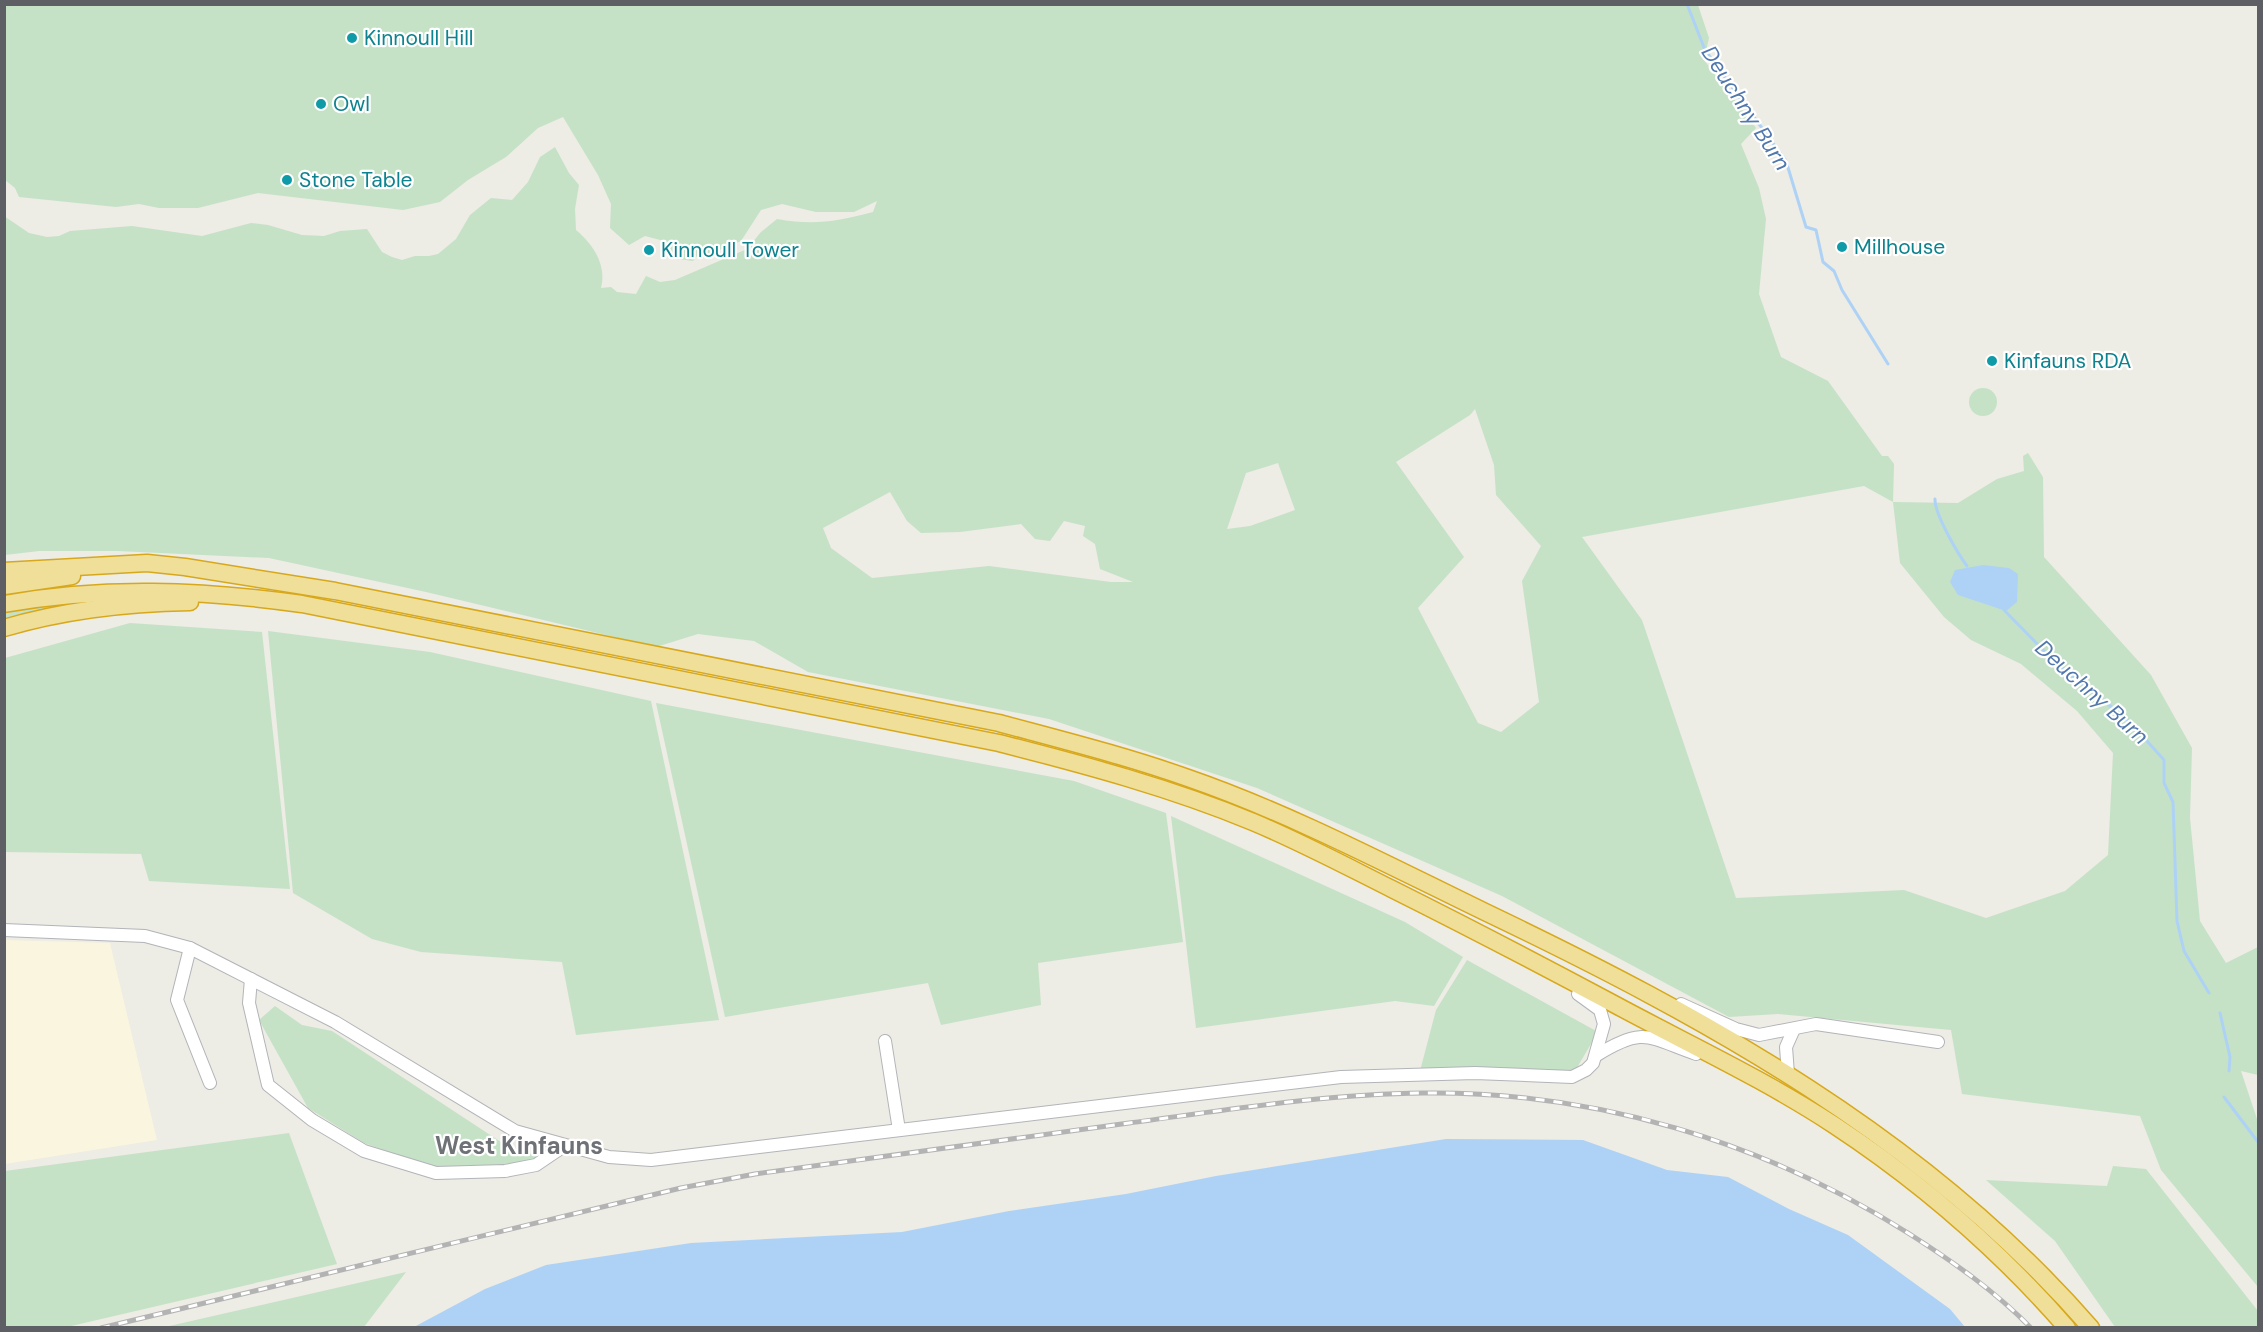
<svg xmlns="http://www.w3.org/2000/svg" width="2263" height="1332" viewBox="0 0 2263 1332" font-family="'DM Sans',sans-serif">
  <style>
    .commercial { fill: #faf5de }
    .green { fill: #c5e2c6; fill-rule: evenodd }
    .water { fill: #aed2f5 }
    .lines { fill: none; stroke-linecap: round; stroke-linejoin: round }
    .stream { stroke: #aed2f5; stroke-width: 3 }
    .minor-casing { stroke: #b2b4b8; stroke-width: 14 }
    .highway-casing { stroke: #d7a81c; stroke-width: 19 }
    .minor { stroke: #fff; stroke-width: 12 }
    .highway { stroke: #f0df99; stroke-width: 16 }
    .rail-casing { stroke: #b3b3b4; stroke-width: 5 }
    .rail { stroke: #fff; stroke-width: 3; stroke-dasharray: 9; stroke-linecap: butt }
    .culture-dot { fill: #0f9aa8; stroke: #fff; stroke-width: 2 }
    .labels { text-anchor: middle; dominant-baseline: central; stroke-width: 4.5; stroke-linejoin: round; paint-order: stroke }
    .culture-label { font-size: 21px; fill: #0d838f; stroke: #fff; text-anchor: start }
    .water-label { font-size: 22px; font-style: italic; fill: #5178ad; stroke: #fff }
    .quarter-label { font-size: 24px; font-weight: bold; fill: #6e7176; stroke: #fff }
  </style>
  <rect width="100%" height="100%" fill="#edece5"/>
  <path class="commercial" d="M5 940 110 943 157 1140 5 1164Z"/>
  <g class="green">
    <path d="M5 5H1698L1709 38 1704 60 1756 128 1741 144 1759 188 1766 219 1759 294 1781 357 1828 381 1882 456H1888L1894 464 1893 502 1958 503 1997 479 2024 471 2023 456 2028 453 2043 477 2044 557 2151 675 2192 748 2190 818 2200 921 2226 963 2258 947V1075L2241 1071 2258 1122V1287L2161 1170 2140 1116 1962 1094 1951 1030 1778 1014 1729 1017 1502 896 1257 788 1049 719 808 672 754 641 698 634 656 647 426 592 269 558 118 551H39L5 555 4 216 29 233 47 237 59 236 70 231 132 226 202 236 251 223 268 225 302 235 324 236 340 231 367 229 382 252 392 257 402 260 415 256H429L438 254 456 239 470 215 491 198 512 200 528 182 540 157 555 147 569 173 579 185 575 209 576 230C593 244 607 265 601 288L611 287 617 292 636 294 646 276 660 282 675 280 747 249 761 232 777 219C815 226 837 221 873 212L877 201 854 212H816L782 204 761 210 741 241 707 255 697 256 693 261 672 258 664 241 645 236 629 245 610 228 611 204 598 175 563 117 538 128 506 157 468 180 440 202 403 210 258 193 198 208H159L139 204 116 207 19 197 15 188 5 180ZM1475 409 1494 465 1496 495 1541 546 1522 581 1539 702 1501 732 1478 723 1418 608 1464 557 1396 462 1470 415ZM1278 463 1295 510 1250 526 1227 529 1246 473ZM1864 486 1893 502 1900 563 1944 617 1971 640 2021 664 2077 711 2113 753 2108 855 2065 891 1986 918 1904 890 1736 898 1642 620 1582 537ZM890 492 907 521 921 533 960 532 1021 524 1035 539 1050 541 1064 521 1085 526 1083 536 1095 544 1100 569 1133 582H1111L989 566 872 578 831 548 823 528Z"/>
    <circle cx="1983" cy="402" r="14"/>
    <path d="M52 600 101 601 5 625V612Z"/>
    <path d="M130 623 262 632 290 889 149 881 141 854 5 852V658Z"/>
    <path d="M268 631 430 652 651 701 719 1020 576 1035 562 962 421 952 372 939 293 893Z"/>
    <path d="M656 703 1074 781 1166 813 1183 942 1038 963 1041 1005 941 1025 928 983 725 1017Z"/>
    <path d="M1171 816 1405 922 1463 957 1434 1006 1395 1001 1196 1028Z"/>
    <path d="M1467 960 1598 1032 1575 1071 1455 1067 1420 1071 1436 1010Z"/>
    <path d="M275 1006 302 1025 332 1031 516 1152 537 1154 536 1160 469 1170 429 1166 364 1143 308 1108 259 1020Z"/>
    <path d="M289 1133 337 1264 67 1327H5V1171Z"/>
    <path d="M2113 1166 2146 1169 2258 1311V1327H2115L2055 1241 1986 1180 2107 1186Z"/>
    <path d="M406 1272 364 1327H165Z"/>
  </g>
  <g class="water">
    <path d="M1983 565 2009 568 2018 574 2017 602 2006 611 1958 595 1950 582 1955 570Z"/>
    <path d="M1446 1139 1583 1140 1667 1170 1728 1177 1789 1209 1848 1235 1950 1309 1965 1327H414L485 1289 546 1265 691 1243 902 1232 1009 1211 1126 1194 1216 1176Z"/>
  </g>
  <g class="lines">
    <g class="stream">
      <path d="M1687 4 1705 50 1786 161 1806 227 1816 230 1823 262 1834 271 1842 290 1888 364"/>
      <path d="M1935 499C1934 513 1958 554 1967 566"/>
      <path d="M2004 610 2052 659 2130 722 2164 760V783L2173 802 2177 921 2184 951 2209 993"/>
      <path d="M2220 1013 2230 1057 2229 1071"/>
      <path d="M2224 1097 2258 1142"/>
    </g>
    <defs>
      <g id="minor">
        <path d="M4 930 145 936 190 948 335 1022 515 1131 609 1157 651 1160 1341 1077 1475 1073 1572 1077 1586 1070 1593 1063 1604 1024 1600 1010 1578 994"/>
        <path d="M190 948 177 1000 210 1083"/>
        <path d="M251 979 249 1003 268 1085 312 1120 364 1151 436 1173 505 1171 536 1165 564 1146"/>
        <path d="M1681 1004 1736 1029 1759 1035 1816 1024 1938 1042"/>
        <path d="M885 1041 899 1130"/>
        <path d="M1597 1055C1644 1026 1648 1037 1696 1054"/>
        <path d="M1788 1074 1786 1047 1794 1029"/>
      </g>
      <g id="highway">
        <path d="M4 571 147 563 185 567 335 591 999 723C1062 740 1126 756 1188 778 1289 813 1386 864 1483 911 1707 1018 1926 1138 2091 1328"/>
        <path d="M4 586 72 576"/>
        <path d="M4 604C104 586 202 590 302 604L999 743C1085 765 1171 788 1253 822 1301 842 1346 866 1392 889 1466 926 1539 964 1612 1003 1686 1043 1764 1079 1834 1125 1919 1181 2000 1251 2067 1328"/>
        <path d="M4 628C65 610 127 603 190 602"/>
      </g>
    </defs>
    <use href="#minor" class="minor-casing"/>
    <use href="#highway" class="highway-casing"/>
    <use href="#minor" class="minor"/>
    <use href="#highway" class="highway"/>
    <defs>
      <path id="rail" d="M101 1328 681 1188 755 1174C880 1157 1005 1140 1129 1123 1227 1110 1325 1094 1424 1093 1595 1091 1764 1142 1908 1233 1952 1261 1995 1291 2031 1328"/>
    </defs>
    <use href="#rail" class="rail-casing"/>
    <use href="#rail" class="rail"/>
  </g>
  <g class="culture-dot">
    <circle cx="352" cy="38" r="6"/>
    <circle cx="321" cy="104" r="6"/>
    <circle cx="287" cy="180" r="6"/>
    <circle cx="1842" cy="247" r="6"/>
    <circle cx="649" cy="250" r="6"/>
    <circle cx="1992" cy="361" r="6"/>
  </g>
  <g class="labels">
    <g class="culture-label">
      <text x="364" y="38">Kinnoull Hill</text>
      <text x="333" y="104">Owl</text>
      <text x="299" y="180">Stone Table</text>
      <text x="1854" y="247">Millhouse</text>
      <text x="661" y="250">Kinnoull Tower</text>
      <text x="2004" y="361">Kinfauns RDA</text>
    </g>
    <g class="water-label">
      <text transform="translate(1746 108) rotate(57)">Deuchny Burn</text>
      <text transform="translate(2092 692) rotate(42)">Deuchny Burn</text>
    </g>
    <g class="quarter-label">
      <text x="519" y="1145">West Kinfauns</text>
    </g>
  </g>
  <rect width="2263" height="1332" fill="none" stroke="#5d5f64" stroke-width="12"/>
</svg>
